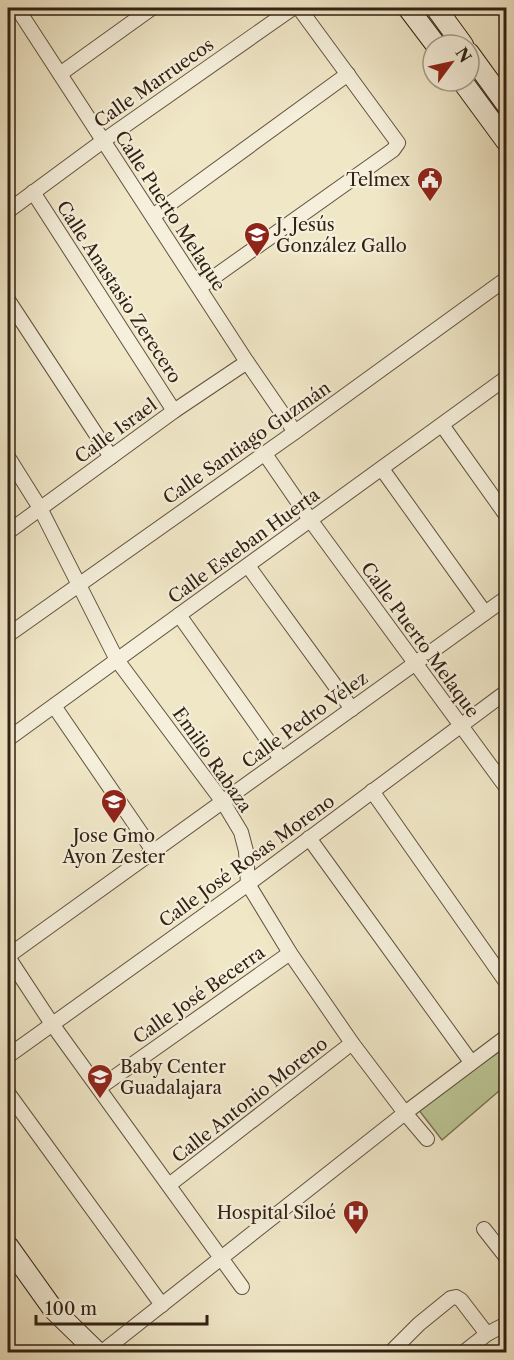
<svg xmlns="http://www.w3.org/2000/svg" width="514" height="1360" viewBox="0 0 514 1360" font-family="'Libre Caslon Text',serif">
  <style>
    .green { fill: #bbc594; stroke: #767354; stroke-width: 1.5 }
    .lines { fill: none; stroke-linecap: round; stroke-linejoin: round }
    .street-casing { stroke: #625241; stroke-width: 16 }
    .secondary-casing { stroke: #322114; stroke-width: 22 }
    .street { stroke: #f5efdb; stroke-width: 14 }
    .secondary { stroke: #f5efdb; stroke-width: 20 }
    .labels { text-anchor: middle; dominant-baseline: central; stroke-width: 4.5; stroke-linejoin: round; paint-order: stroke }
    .street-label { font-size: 18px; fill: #322114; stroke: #f5efdb }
    .poi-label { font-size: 18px; fill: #322114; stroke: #f5efdb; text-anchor: end }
  </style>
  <rect width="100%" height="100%" fill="#f0e7c7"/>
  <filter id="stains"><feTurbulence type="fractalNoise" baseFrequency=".00333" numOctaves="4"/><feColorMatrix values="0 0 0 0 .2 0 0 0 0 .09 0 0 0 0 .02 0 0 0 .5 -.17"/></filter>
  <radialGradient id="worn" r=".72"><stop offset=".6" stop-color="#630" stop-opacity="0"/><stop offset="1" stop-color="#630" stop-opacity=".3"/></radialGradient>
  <path class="green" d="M506 1047V1085L442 1140 418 1109Z"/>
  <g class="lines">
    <defs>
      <g id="street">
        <path d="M17 8 247 362 295 432"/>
        <path d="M60 74 152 8"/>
        <path d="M33 192 174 411"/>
        <path d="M8 211 103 141 293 8"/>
        <path d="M153 216 348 74"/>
        <path d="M200 287 393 150 398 143 299 8"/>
        <path d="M8 300 111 457"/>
        <path d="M442 425 506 515"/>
        <path d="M265 454 311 521 506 787"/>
        <path d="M8 457 40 508 117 660 223 802 241 832 246 851 248 884 290 953 352 1043 405 1113 427 1139"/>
        <path d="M382 469 485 613"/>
        <path d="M8 532 174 411 247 362"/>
        <path d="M248 566 352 709"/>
        <path d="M179 615 281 759"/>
        <path d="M8 635 295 432 506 279"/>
        <path d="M54 706 154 852"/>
        <path d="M8 739 506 378"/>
        <path d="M372 791 506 982"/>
        <path d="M309 838 471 1062"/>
        <path d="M8 956 506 598"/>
        <path d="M8 957 52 1024 242 1287"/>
        <path d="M8 1056 248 884 506 692"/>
        <path d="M99 1088 290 953"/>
        <path d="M8 1093 162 1305"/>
        <path d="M169 1185 352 1043"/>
        <path d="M484 1229 506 1257"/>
        <path d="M102 1352 405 1113 506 1037"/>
        <path d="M391 1352 419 1324 451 1298 456 1297 461 1300 487 1334"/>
        <path d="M464 1352 487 1334 506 1324"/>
      </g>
      <g id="secondary">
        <path d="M408 8 436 45"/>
        <path d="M436 8 463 45"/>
        <path d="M469 53 506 104"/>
        <path d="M462 81 506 141"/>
        <path d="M8 1246 53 1309 97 1352"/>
      </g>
    </defs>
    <use href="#street" class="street-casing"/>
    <use href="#secondary" class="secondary-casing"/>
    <use href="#street" class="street"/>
    <use href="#secondary" class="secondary"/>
  </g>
  <defs>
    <symbol id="civic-pin" viewBox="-11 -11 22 30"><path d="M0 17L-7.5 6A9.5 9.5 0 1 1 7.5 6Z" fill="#8f2418" stroke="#f5efdb"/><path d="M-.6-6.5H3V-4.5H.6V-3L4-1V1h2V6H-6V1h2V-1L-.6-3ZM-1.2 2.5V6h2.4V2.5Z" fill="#fff"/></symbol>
    <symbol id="school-pin" viewBox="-11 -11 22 30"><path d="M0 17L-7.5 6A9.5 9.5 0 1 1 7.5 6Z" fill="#8f2418" stroke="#f5efdb"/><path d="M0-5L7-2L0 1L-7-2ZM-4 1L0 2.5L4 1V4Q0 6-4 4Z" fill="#fff"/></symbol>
    <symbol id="hospital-pin" viewBox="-11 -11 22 30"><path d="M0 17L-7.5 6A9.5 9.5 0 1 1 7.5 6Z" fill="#8f2418" stroke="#f5efdb"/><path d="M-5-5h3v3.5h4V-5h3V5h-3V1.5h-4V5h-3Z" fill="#fff"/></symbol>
  </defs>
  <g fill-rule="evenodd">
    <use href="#civic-pin" x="415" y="165" width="30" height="40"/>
    <use href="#school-pin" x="242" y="220" width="30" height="40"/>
    <use href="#school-pin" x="99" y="787" width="30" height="40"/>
    <use href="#school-pin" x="85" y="1062" width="30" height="40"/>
    <use href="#hospital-pin" x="341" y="1198" width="30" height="40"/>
  </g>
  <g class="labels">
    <g class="street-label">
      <text transform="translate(154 83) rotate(-35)">Calle Marruecos</text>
      <text transform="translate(170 211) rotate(57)">Calle Puerto Melaque</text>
      <text transform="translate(119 292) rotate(57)">Calle Anastasio Zerecero</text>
      <text transform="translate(116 431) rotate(-36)">Calle Israel</text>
      <text transform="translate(247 443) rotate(-35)">Calle Santiago Guzmán</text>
      <text transform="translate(244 546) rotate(-36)">Calle Esteban Huerta</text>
      <text transform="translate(420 640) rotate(54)">Calle Puerto Melaque</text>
      <text transform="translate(305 720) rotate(-36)">Calle Pedro Vélez</text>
      <text transform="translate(212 760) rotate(55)">Emilio Rabaza</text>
      <text transform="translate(247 861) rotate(-36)">Calle José Rosas Moreno</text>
      <text transform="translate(199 995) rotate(-35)">Calle José Becerra</text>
      <text transform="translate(250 1100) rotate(-38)">Calle Antonio Moreno</text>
    </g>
    <g class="poi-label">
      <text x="410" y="180">Telmex</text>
      <text x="276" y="225" text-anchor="start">J. Jesús<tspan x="276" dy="21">González Gallo</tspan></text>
      <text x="114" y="836" text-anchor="middle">Jose Gmo<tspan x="114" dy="21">Ayon Zester</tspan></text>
      <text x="120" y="1067" text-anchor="start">Baby Center<tspan x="120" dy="21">Guadalajara</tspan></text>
      <text x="336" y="1213">Hospital Siloé</text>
    </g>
  </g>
  <rect width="514" height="1360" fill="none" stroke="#f0e7c7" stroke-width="30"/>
  <rect x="9" y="9" width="496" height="1342" fill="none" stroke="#322114" stroke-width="3"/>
  <rect x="15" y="15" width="484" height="1330" fill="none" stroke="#322114" stroke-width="1.5"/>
  <g transform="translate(451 63) rotate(57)"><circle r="28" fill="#f5efdb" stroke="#a79d8b" stroke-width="1.5"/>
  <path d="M0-4.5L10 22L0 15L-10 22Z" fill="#8f2418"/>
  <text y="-9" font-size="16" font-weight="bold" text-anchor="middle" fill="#322114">N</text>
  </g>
  <path d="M36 1315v9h171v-9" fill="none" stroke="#322114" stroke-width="3"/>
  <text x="45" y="1315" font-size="18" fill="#322114" stroke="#f5efdb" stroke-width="4.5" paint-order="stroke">100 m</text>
  <rect width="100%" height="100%" filter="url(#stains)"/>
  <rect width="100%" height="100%" fill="url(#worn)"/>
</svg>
